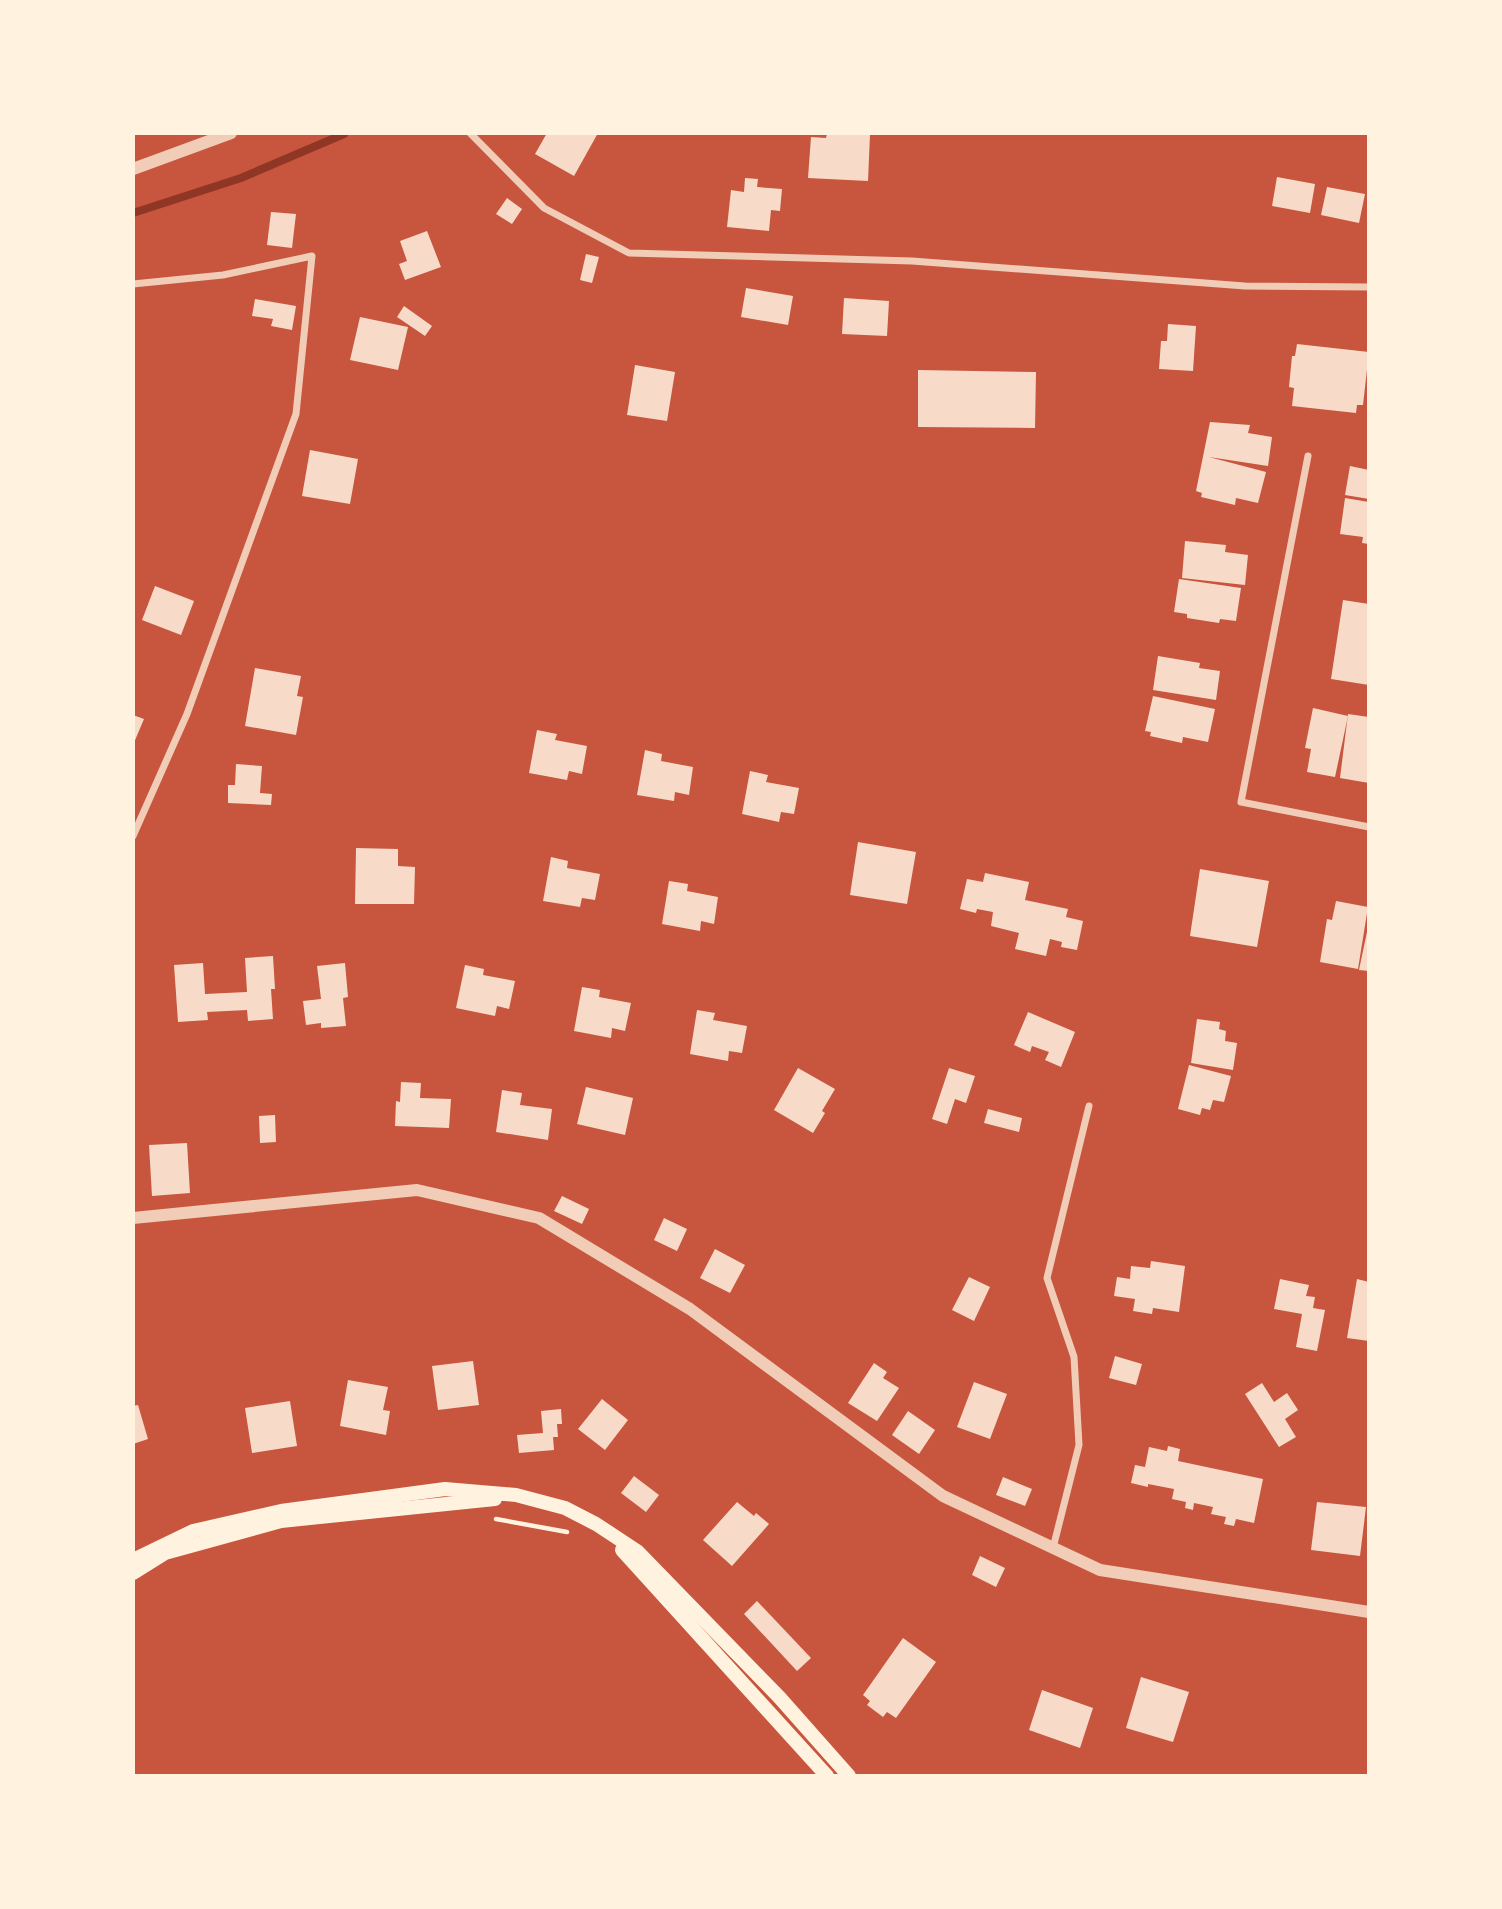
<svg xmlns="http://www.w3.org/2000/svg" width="1502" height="1909" viewBox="0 0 1502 1909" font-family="Bitter,serif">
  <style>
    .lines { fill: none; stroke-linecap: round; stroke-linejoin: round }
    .stream { stroke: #8f3625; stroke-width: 8 }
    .building { fill: #f7dbc8 }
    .path { stroke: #fff3e0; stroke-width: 4.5 }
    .minor { stroke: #f1ccb7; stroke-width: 7 }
    .tertiary { stroke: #f1ccb7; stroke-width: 12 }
    .secondary { stroke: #fff3e0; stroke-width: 14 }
  </style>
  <rect width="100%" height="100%" fill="#c8553d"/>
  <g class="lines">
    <path class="stream" d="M133 213 241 178 344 134"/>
  </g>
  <g class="building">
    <path d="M547 133H598L574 176 535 154Z"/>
    <path d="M827 133 870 135 868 181 808 178 811 137 826 138Z"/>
    <path d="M1277 177 1315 184 1310 213 1272 206Z"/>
    <path d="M745 178 758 179 757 187 782 189 780 211 771 210 769 231 727 227 731 190 744 192Z"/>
    <path d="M1327 187 1365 194 1359 223 1321 215Z"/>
    <path d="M507 198 522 209 512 224 496 214Z"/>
    <path d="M271 212 296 214 292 248 267 245Z"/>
    <path d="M427 231 441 267 405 280 399 264 407 261 400 241Z"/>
    <path d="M586 254 599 257 592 283 580 280Z"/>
    <path d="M746 288 793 296 788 325 741 317Z"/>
    <path d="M844 298 889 301 887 336 842 334Z"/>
    <path d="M255 299 296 306 292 330 271 326 273 319 252 316Z"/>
    <path d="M404 306 432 326 425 336 397 317Z"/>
    <path d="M360 317 408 327 398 370 350 360Z"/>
    <path d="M1168 324 1196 326 1193 371 1159 369 1161 341H1167Z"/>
    <path d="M1297 344 1369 352 1363 405H1357L1356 413 1292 406 1294 388 1289 387 1292 356H1295Z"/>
    <path d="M635 365 675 372 667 421 627 415Z"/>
    <path d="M918 370 1036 372 1035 428 918 427Z"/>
    <path d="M1210 422 1250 425 1248 433 1272 437 1268 466 1209 457 1266 472 1258 503 1236 498 1235 505 1201 497 1202 493 1196 491Z"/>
    <path d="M310 450 358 459 350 504 302 496Z"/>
    <path d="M1350 466 1369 470V499L1345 495Z"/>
    <path d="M1345 498 1369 502V544L1362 543 1363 537 1340 534Z"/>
    <path d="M1185 541 1226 545 1225 552 1248 555 1245 585 1182 578Z"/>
    <path d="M1179 579 1241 588 1236 621 1220 619 1219 623 1187 618V614L1174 612Z"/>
    <path d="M155 586 194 601 181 635 142 620Z"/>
    <path d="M1343 600 1369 604V685L1331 679Z"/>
    <path d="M1158 656 1200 663 1199 668 1220 671 1216 700 1153 690Z"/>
    <path d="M255 668 301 676 297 696 303 697 296 735 245 726Z"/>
    <path d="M1153 696 1215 709 1208 742 1183 737 1182 743 1150 736 1151 732 1145 731Z"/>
    <path d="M1313 708 1348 716 1335 777 1307 772 1311 749 1305 748Z"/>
    <path d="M1348 714 1369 717V783L1340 778Z"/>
    <path d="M133 715 144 719 133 745Z"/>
    <path d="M537 730 557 734 555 740 587 746 582 774 569 771 567 780 529 773Z"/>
    <path d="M645 750 662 754 661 761 693 767 689 795 675 792 674 801 637 795Z"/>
    <path d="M236 764 262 766 260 793 272 794 271 805 228 803V785H235Z"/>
    <path d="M750 771 768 775 766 782 799 788 794 814 781 812 779 822 742 814Z"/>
    <path d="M858 842 916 852 907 904 850 895Z"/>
    <path d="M356 848 398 849V866L415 867 414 904H355Z"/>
    <path d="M551 857 568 861 567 868 600 874 595 900 582 898 580 907 543 901Z"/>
    <path d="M1200 869 1269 881 1257 947 1190 936Z"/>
    <path d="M985 873 1029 882 1025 900 1068 909 1066 917 1083 921 1077 950 1061 947 1062 942 1050 939 1046 956 1015 949 1019 933 991 926 993 912 977 909 976 913 960 909 967 879 983 882Z"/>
    <path d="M669 881 688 884 687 891 718 897 714 924 701 921 700 931 662 924Z"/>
    <path d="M1336 901 1368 907 1358 969 1320 962 1327 919 1332 920Z"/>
    <path d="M1368 927 1369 928V971L1359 970Z"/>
    <path d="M273 956 275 989H271L273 1019 248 1021 247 1010 207 1012 208 1020 178 1022 174 965 203 963 205 994 247 992 245 958Z"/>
    <path d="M345 963 348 997 343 998 346 1026 321 1028V1023L306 1025 303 1001 321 999 317 966Z"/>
    <path d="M465 965 484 969 483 975 515 981 509 1009 497 1006 495 1016 456 1008Z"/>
    <path d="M582 987 600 990 599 997 631 1003 625 1031 612 1028 611 1038 574 1031Z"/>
    <path d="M697 1010 715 1013 713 1020 747 1026 742 1053 729 1051 728 1061 690 1054Z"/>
    <path d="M1028 1012 1075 1032 1061 1067 1045 1060 1049 1052 1032 1046 1030 1052 1014 1045Z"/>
    <path d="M1197 1019 1220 1022 1219 1029 1226 1031 1225 1041 1237 1043 1233 1070 1191 1063Z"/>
    <path d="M1189 1065 1231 1076 1224 1102 1213 1100 1210 1110 1202 1108 1200 1115 1178 1109Z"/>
    <path d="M798 1068 835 1089 822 1111 825 1113 813 1133 774 1110Z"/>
    <path d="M949 1068 975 1076 966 1103 955 1099 947 1124 932 1119Z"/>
    <path d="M401 1082 421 1083 420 1098 451 1099 449 1128 395 1126 396 1101 400 1102Z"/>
    <path d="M586 1087 633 1098 625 1135 577 1124Z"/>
    <path d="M502 1090 522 1093 520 1105 552 1109 548 1140 496 1132Z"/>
    <path d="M988 1109 1022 1118 1019 1132 984 1123Z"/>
    <path d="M275 1115 276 1142 260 1143 259 1116Z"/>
    <path d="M187 1143 190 1193 152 1196 149 1145Z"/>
    <path d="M562 1196 589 1209 582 1224 554 1211Z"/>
    <path d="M664 1218 687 1229 677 1251 654 1240Z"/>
    <path d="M715 1249 745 1265 730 1293 700 1278Z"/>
    <path d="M1151 1261 1185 1266 1179 1312 1153 1308 1152 1314 1133 1311 1135 1299 1114 1296 1117 1277 1130 1279 1131 1266 1150 1268Z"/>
    <path d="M969 1277 990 1287 974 1321 952 1310Z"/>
    <path d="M1280 1279 1309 1285 1306 1296 1315 1297 1313 1308 1325 1310 1317 1351 1296 1347 1302 1314 1274 1309Z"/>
    <path d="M1357 1279 1369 1282V1341L1347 1338Z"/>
    <path d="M1115 1356 1142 1364 1136 1385 1109 1378Z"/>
    <path d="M473 1361 479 1405 438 1410 432 1366Z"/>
    <path d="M874 1363 887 1372 883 1378 899 1388 877 1421 848 1403Z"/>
    <path d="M348 1380 388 1387 383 1410 390 1411 386 1435 340 1426Z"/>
    <path d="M974 1382 1007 1394 990 1439 957 1427Z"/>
    <path d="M1262 1383 1274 1402 1287 1393 1298 1410 1285 1419 1296 1437 1279 1447 1245 1394Z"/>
    <path d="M602 1399 628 1420 605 1450 578 1429Z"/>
    <path d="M290 1401 297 1446 252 1453 245 1408Z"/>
    <path d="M138 1405 148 1439 133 1444V1406Z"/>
    <path d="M561 1409 562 1424H557L558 1437H553L554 1450 519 1453 517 1435 543 1433 541 1411Z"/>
    <path d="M908 1411 935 1430 919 1454 892 1435Z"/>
    <path d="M1168 1446 1180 1449 1178 1461 1263 1479 1254 1523 1236 1519 1234 1526 1224 1524 1226 1517 1211 1514 1213 1507 1194 1503 1193 1510 1185 1508 1186 1502 1172 1499 1174 1489 1148 1484V1487L1131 1483 1135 1465 1145 1467 1149 1447 1167 1451Z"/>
    <path d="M634 1476 659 1495 646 1512 621 1493Z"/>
    <path d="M1003 1477 1032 1489 1025 1506 996 1495Z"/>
    <path d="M737 1502 754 1516 756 1513 769 1524 732 1566 703 1540Z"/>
    <path d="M1317 1502 1366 1507 1360 1556 1311 1550Z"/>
    <path d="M980 1556 1005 1568 996 1587 972 1575Z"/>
    <path d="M757 1601 811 1658 797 1671 744 1614Z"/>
    <path d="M903 1638 936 1662 896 1718 887 1712 883 1717 867 1705 870 1701 863 1695Z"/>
    <path d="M1141 1677 1189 1692 1173 1742 1126 1728Z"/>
    <path d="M1042 1690 1093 1708 1080 1748 1029 1730Z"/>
  </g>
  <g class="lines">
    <path class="path" d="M496 1519 567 1532"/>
    <g class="minor">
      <path d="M470 133 544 208 629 253 912 261 1245 286 1369 287"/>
      <path d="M133 284 223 275 312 256 296 414 187 714 133 836"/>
      <path d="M1308 456 1241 802 1369 827"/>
      <path d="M1053 1548 1079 1445 1074 1357 1047 1278 1089 1106"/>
    </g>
    <g class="tertiary">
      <path d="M133 169 231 133"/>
      <path d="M133 1218 417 1190 539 1218 690 1309 943 1496 1100 1570 1369 1612"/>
    </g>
    <g class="secondary">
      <path d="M622 1550 827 1776"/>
      <path d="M133 1560 193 1531 281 1511 445 1489 516 1495 565 1508 596 1524 637 1551 780 1698 849 1776"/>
      <path d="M133 1573 165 1553 281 1521 495 1499"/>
    </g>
  </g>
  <rect width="1502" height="1909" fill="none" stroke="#fff3e0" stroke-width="270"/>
</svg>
